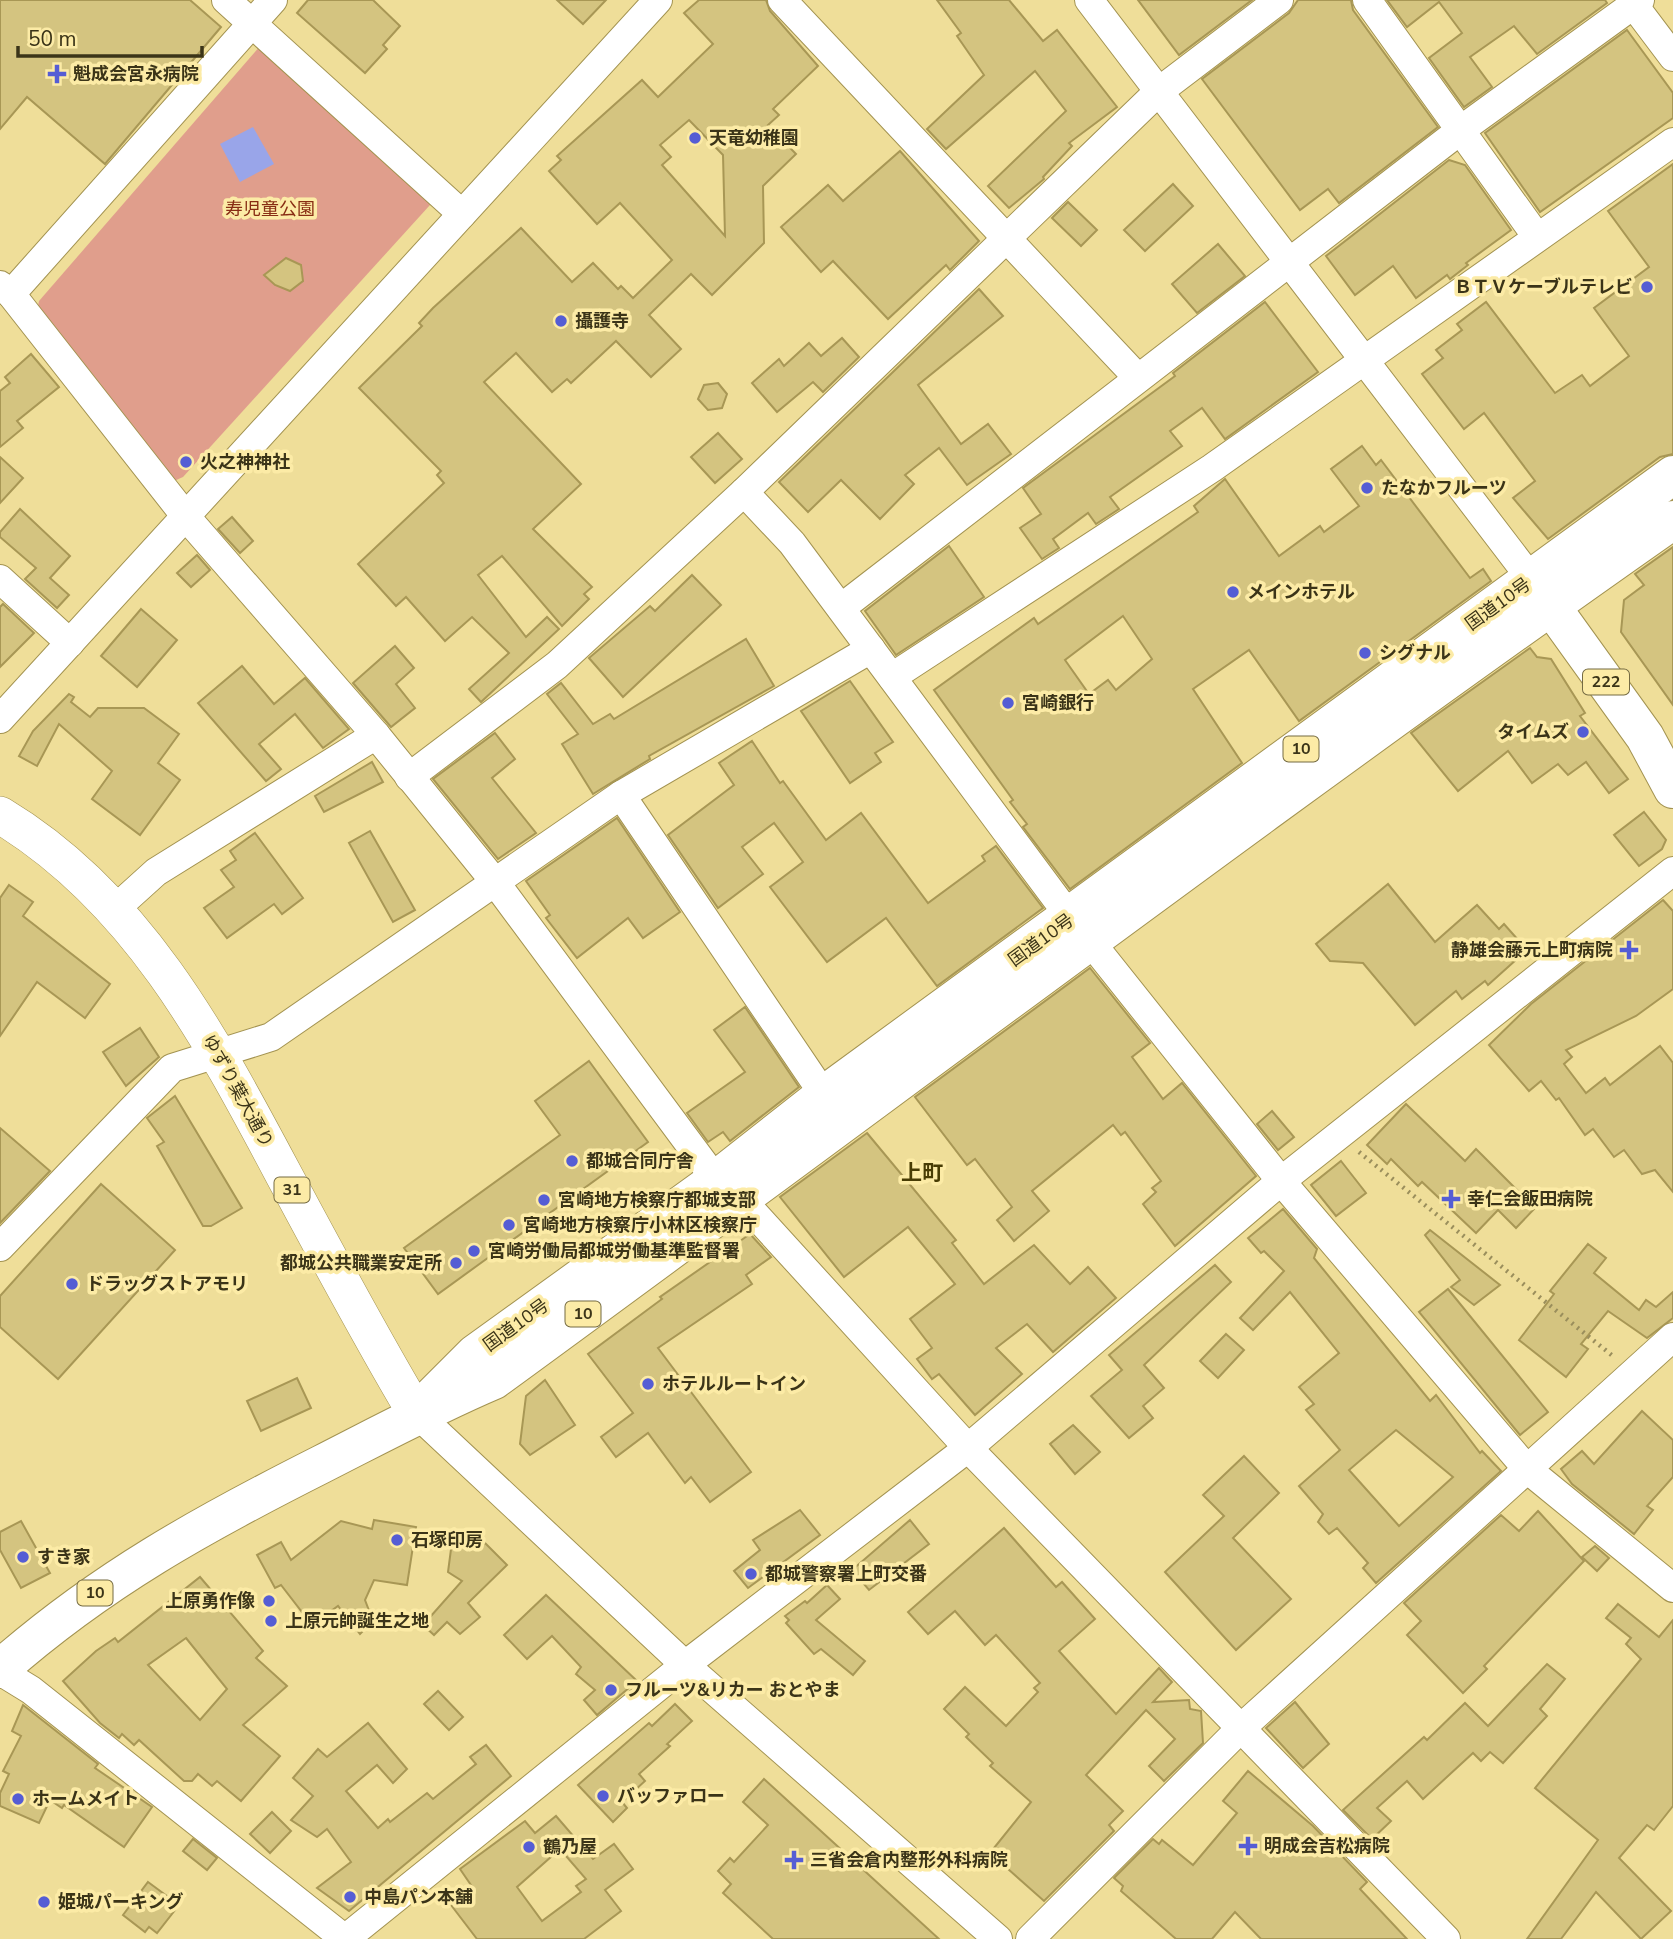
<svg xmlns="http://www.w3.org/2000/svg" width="1673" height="1939" viewBox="0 0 1673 1939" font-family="'Nunito Sans','Noto Sans JP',sans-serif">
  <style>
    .green { fill: #e09e8c }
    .water { fill: #99a5e9 }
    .building { fill: #d4c480; stroke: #a89755; stroke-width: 2; fill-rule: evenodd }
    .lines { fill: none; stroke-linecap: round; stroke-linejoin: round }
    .minor-casing { stroke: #a39351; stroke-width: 30 }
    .major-casing { stroke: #a39351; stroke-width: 38 }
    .highway-casing { stroke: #a39351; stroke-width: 40 }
    .path { stroke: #9a8e5c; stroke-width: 4.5; stroke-dasharray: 2 5; stroke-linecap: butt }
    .minor { stroke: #fff; stroke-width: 28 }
    .major { stroke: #fff; stroke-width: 37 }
    .highway { stroke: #fff; stroke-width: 38 }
    .poi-dot { fill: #555dd4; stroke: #fceba6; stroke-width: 2.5 }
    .labels { text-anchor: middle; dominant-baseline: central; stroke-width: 7; stroke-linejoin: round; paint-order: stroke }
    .shield { fill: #fceba6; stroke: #756b43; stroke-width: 2 }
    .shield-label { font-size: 16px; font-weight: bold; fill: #3b3418 }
    .poi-label { font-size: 18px; font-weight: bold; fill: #3b3418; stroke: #fceba6; text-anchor: start }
    .park-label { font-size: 18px; fill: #882d14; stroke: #fceba6 }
    .street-label { font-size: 18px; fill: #3b3418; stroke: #fceba6 }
    .quarter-label { font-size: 21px; font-weight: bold; fill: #483c04; stroke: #fceba6 }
  </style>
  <rect width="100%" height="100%" fill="#efde99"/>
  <path class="green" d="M261 45 429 197 430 205 183 477 174 481 37 311 39 301Z"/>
  <path class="water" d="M253 127 274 164 240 182 220 144Z"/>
  <g class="building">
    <path d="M0 0H190L221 27 105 164 27 97 0 129Z"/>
    <path d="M308 0H373L400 26 383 45 387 49 365 73 297 13Z"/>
    <path d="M557 0H606L583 24Z"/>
    <path d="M699 0H766L770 11 818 66 773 109 779 115 768 125 796 154 763 186 764 243 712 295 691 274 649 315 681 349 651 377 616 341 571 383 567 379 552 392 516 353 484 382 581 484 533 529 592 587 584 594 589 599 562 626 502 556 478 575 526 637 547 617 559 629 481 702 469 689 509 653 472 617 445 641 406 597 396 606 358 564 444 483 437 475 441 471 359 388 422 326 419 323 433 308 521 228 572 282 593 263 618 289 621 286 633 298 672 260 620 203 597 224 549 171 561 160 557 156 642 80 658 97 713 44 684 13ZM689 120 723 155 725 236 662 165 671 157 660 145Z"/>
    <path d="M937 0H1009L1043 41 1057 30 1117 107 1069 143 1072 146 1043 177 1044 179 1009 208 988 186 1066 111 1035 71 946 149 927 129 984 75 957 36 961 33Z"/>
    <path d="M1138 0H1252L1179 55Z"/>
    <path d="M1298 0H1351L1353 10 1438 127 1339 203 1328 189 1300 210 1202 79 1289 13Z"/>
    <path d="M1387 0H1605L1607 3 1537 54 1514 26 1470 57 1492 87 1464 107 1429 58 1462 33 1439 2 1407 27Z"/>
    <path d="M1627 30 1673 93V118L1540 212 1485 133Z"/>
    <path d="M900 151 979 241 950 270 946 265 888 319 833 261 821 272 781 227 828 185 843 201Z"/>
    <path d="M1449 160 1465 165 1511 230 1466 263 1468 265 1450 279 1447 275 1416 298 1393 266 1355 295 1326 256Z"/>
    <path d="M1673 164V454L1660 457 1548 539 1513 498 1535 481 1484 413 1464 429 1422 374 1443 358 1436 350 1462 330 1457 324 1486 302 1555 393 1582 375 1590 386 1629 356 1594 308 1649 267 1608 211Z"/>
    <path d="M1173 184 1193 206 1145 251 1124 230Z"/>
    <path d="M1068 202 1097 230 1081 246 1052 218Z"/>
    <path d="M1218 244 1245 276 1197 313 1172 284Z"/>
    <path d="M286 258 301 265 303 281 290 291 275 285 264 275Z"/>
    <path d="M979 289 1003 316 918 385 961 444 988 424 1011 454 967 485 939 448 905 475 914 484 880 519 841 480 808 512 779 482Z"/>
    <path d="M1265 302 1318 372 1225 439 1202 408 1170 431 1182 446 1110 497 1119 509 1096 524 1088 513 1053 539 1059 548 1042 559 1020 528 1041 514 1023 488 1175 376 1173 373Z"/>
    <path d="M842 338 859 357 823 392 813 382 777 412 752 383 779 359 784 366 809 343 821 356Z"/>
    <path d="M31 354 59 387 17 421 23 428 0 447V391L10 383 5 377Z"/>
    <path d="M718 383 727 394 722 408 708 410 698 399 704 385Z"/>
    <path d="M718 433 742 459 715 483 691 457Z"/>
    <path d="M1362 446 1376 465 1381 460 1470 578 1483 569 1491 581 1299 721 1249 650 1193 689 1242 763 1070 889 1023 827 1027 824 1010 802 1013 800 934 690 1034 618 1038 624 1198 512 1194 506 1225 479 1279 556 1320 526 1324 532 1359 506 1331 469ZM1123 616 1152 659 1116 690 1108 680 1089 694 1065 660Z"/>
    <path d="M0 457 23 478 0 503Z"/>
    <path d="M20 509 70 556 50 578 69 595 57 608 25 579 36 568 0 537V532Z"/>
    <path d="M232 517 253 541 240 553 218 529Z"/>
    <path d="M949 546 984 597 896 655 865 611Z"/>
    <path d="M1673 547V705L1621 632 1624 600 1644 585 1635 574Z"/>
    <path d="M197 555 210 570 191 587 177 573Z"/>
    <path d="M692 575 721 605 623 697 589 658 650 606 655 611Z"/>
    <path d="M3 604 34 633 0 667V607Z"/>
    <path d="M141 609 177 640 137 687 101 656Z"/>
    <path d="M746 639 774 686 649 756 650 759 593 794 562 744 578 734 547 694 561 683 593 724 610 714 614 719Z"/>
    <path d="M395 646 414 668 396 684 415 708 391 727 353 683Z"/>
    <path d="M1530 648 1537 657 1551 659 1585 713 1580 716 1628 779 1609 793 1586 762 1568 775 1558 764 1532 783 1508 751 1458 791 1411 733Z"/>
    <path d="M242 666 274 704 305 678 349 729 323 748 295 714 259 744 281 769 266 781 198 703Z"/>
    <path d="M850 681 893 742 875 753 881 762 850 783 801 711Z"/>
    <path d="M69 694 74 697 71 702 90 717 98 708H144L179 734 158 763 180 780 140 835 92 799 112 771 59 724 37 766 19 756 33 731Z"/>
    <path d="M495 733 515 759 492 778 536 833 498 859 433 779Z"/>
    <path d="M752 741 780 783 783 781 826 840 861 813 928 903 985 861 982 856 996 846 1043 908 937 986 886 918 827 962 770 887 803 862 774 823 742 847 763 874 718 908 668 835 734 785 719 763Z"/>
    <path d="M372 762 383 782 324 812 315 796Z"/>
    <path d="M1644 812 1666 840 1662 849 1639 866 1614 835Z"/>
    <path d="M617 818 680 912 643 938 628 918 577 958 546 918 550 915 526 881Z"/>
    <path d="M370 831 415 910 393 922 349 843Z"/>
    <path d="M255 833 303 898 282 914 274 904 227 938 204 908 234 887 221 870 236 860 230 851Z"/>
    <path d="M1388 884 1435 942 1477 905 1499 929 1504 924 1527 950 1488 985 1485 981 1462 999 1456 991 1415 1025 1363 963 1330 961 1316 944Z"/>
    <path d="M9 885 33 902 23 916 110 984 85 1018 37 982 0 1036V898Z"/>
    <path d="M1663 900 1673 911V989L1636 1016 1566 1050 1572 1057 1564 1064 1586 1093 1605 1078 1610 1085 1660 1046 1673 1063V1192L1655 1170 1642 1174 1624 1150 1614 1157 1593 1129 1585 1135 1559 1098 1556 1100 1541 1081 1529 1091 1489 1045 1531 1004Z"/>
    <path d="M1090 968 1150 1043 1132 1057 1163 1099 1182 1083 1256 1176 1175 1246 1143 1204 1156 1192 1152 1188 1161 1181 1125 1132 1121 1135 1113 1125 1032 1191 1049 1211 1014 1241 997 1220 1012 1207 975 1159 967 1165 915 1097Z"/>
    <path d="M745 1007 799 1087 730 1141 723 1132 708 1142 687 1113 745 1072 714 1030Z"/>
    <path d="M140 1028 159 1057 126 1086 103 1052Z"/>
    <path d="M589 1061 648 1142 438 1294 404 1248 560 1135 535 1101Z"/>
    <path d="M175 1096 242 1208 211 1226H203L157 1146 164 1142 147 1118Z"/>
    <path d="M1406 1104 1465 1161 1476 1149 1535 1208 1516 1228 1498 1210 1476 1233 1422 1182 1418 1186 1391 1159 1387 1164 1367 1145Z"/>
    <path d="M1272 1111 1294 1137 1278 1150 1257 1124Z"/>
    <path d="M0 1128 50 1171 0 1223Z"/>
    <path d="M867 1133 956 1240 952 1243 984 1284 1034 1245 1070 1284 1088 1267 1116 1298 1053 1352 1027 1324 996 1348 1022 1374 975 1415 939 1374 932 1379 917 1359 932 1348 910 1319 955 1284 908 1227 844 1277 780 1197Z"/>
    <path d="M1341 1161 1366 1193 1336 1216 1311 1185Z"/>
    <path d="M101 1184 175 1250 58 1379 0 1327V1296Z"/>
    <path d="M1283 1209 1317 1249 1314 1258 1430 1401 1436 1395 1480 1453 1482 1451 1501 1471 1376 1583 1363 1568 1368 1563 1337 1528 1329 1534 1318 1522 1323 1514 1299 1486 1340 1450 1306 1410 1314 1404 1299 1387 1339 1353 1290 1292 1253 1330 1240 1318 1284 1271 1264 1251 1261 1253 1248 1238ZM1396 1430 1453 1477 1399 1526 1349 1470Z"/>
    <path d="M1430 1230 1500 1285 1474 1305 1451 1287 1460 1280 1425 1235Z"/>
    <path d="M750 1234 771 1257 746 1275 752 1284 658 1348 751 1472 710 1502 691 1477 685 1483 648 1433 616 1457 601 1437 633 1413 588 1354 662 1299 660 1297Z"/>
    <path d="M1588 1244 1606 1258 1594 1273 1639 1310 1646 1300 1656 1307 1673 1292V1318L1647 1338 1608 1311 1581 1344 1588 1349 1566 1377 1519 1340 1554 1294 1550 1291Z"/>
    <path d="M1215 1265 1231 1282 1144 1365 1164 1388 1143 1406 1153 1418 1129 1438 1091 1396 1122 1370 1109 1355Z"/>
    <path d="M1448 1289 1548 1412 1520 1435 1419 1312Z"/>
    <path d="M1226 1334 1244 1350 1218 1378 1200 1361Z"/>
    <path d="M297 1378 311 1408 261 1431 247 1401Z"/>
    <path d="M545 1380 575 1425 530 1455 520 1444 526 1396Z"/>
    <path d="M1642 1411 1673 1440V1477L1647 1506 1653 1510 1634 1534 1572 1484 1561 1469 1582 1451 1594 1464Z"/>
    <path d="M1073 1425 1100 1452 1075 1474 1050 1444Z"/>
    <path d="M1244 1456 1279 1493 1233 1538 1291 1599 1236 1650 1165 1572 1224 1516 1203 1495Z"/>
    <path d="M800 1510 820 1535 748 1588 734 1571 760 1550 753 1540Z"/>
    <path d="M1538 1511 1584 1561 1484 1666 1487 1669 1463 1693 1407 1635 1421 1621 1404 1603 1501 1515 1519 1531Z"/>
    <path d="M374 1520 416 1527 407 1585 374 1580 365 1600 373 1621 360 1634 338 1606 312 1625 281 1585 275 1588 257 1555 281 1542 291 1560 341 1521 372 1529Z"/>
    <path d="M910 1520 929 1544 869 1590 852 1570Z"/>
    <path d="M21 1521 50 1573 21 1588 0 1550V1532Z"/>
    <path d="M1004 1528 1056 1587 1062 1582 1095 1619 1059 1651 1116 1714 1159 1668 1172 1682 1153 1702 1189 1700 1190 1709 1201 1711 1203 1743 1164 1781 1149 1766 1175 1739 1146 1710 1086 1775 1123 1811 1109 1825 1114 1831 1044 1901 990 1853 1031 1802 990 1766 993 1763 966 1737 969 1734 944 1709 965 1687 1006 1726 1038 1692 1034 1688 1040 1683 996 1635 985 1645 955 1611 928 1634 908 1612Z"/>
    <path d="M453 1534 480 1538 507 1565 468 1603 480 1617 460 1634 447 1622 434 1635 423 1625 462 1581 448 1572Z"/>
    <path d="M1595 1546 1609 1558 1597 1571 1582 1557Z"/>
    <path d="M200 1577 263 1651 256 1658 287 1686 243 1725 280 1756 241 1801 217 1781 212 1786 198 1774 192 1781H184L139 1740 134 1745 122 1734 119 1738 100 1723 63 1681 96 1651 115 1638 118 1642ZM186 1638 227 1689 200 1720 148 1665Z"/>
    <path d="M827 1585 840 1599 816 1620 865 1661 853 1675 821 1649 814 1654 786 1623 789 1620 785 1616 805 1601 807 1603Z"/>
    <path d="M546 1595 637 1681 597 1715 584 1700 595 1690 576 1674 581 1667 552 1636 527 1659 504 1635Z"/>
    <path d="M1618 1604 1659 1637 1673 1620V1806L1654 1830 1647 1825 1619 1858 1671 1911 1641 1939 1596 1892 1561 1939H1527L1598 1840 1535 1788 1641 1659 1626 1644 1631 1638 1606 1618Z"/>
    <path d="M1547 1664 1565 1679 1540 1709 1547 1716 1503 1763 1490 1752 1481 1761 1473 1753 1423 1799 1407 1781 1377 1808 1391 1821 1372 1839 1343 1810 1424 1737 1427 1740 1465 1703 1488 1726Z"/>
    <path d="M438 1691 463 1717 449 1730 424 1704Z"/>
    <path d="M1295 1702 1329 1744 1303 1768 1266 1728Z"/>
    <path d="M675 1704 692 1721 667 1744 670 1746 639 1774 645 1781 622 1802 627 1808 613 1822 578 1785 649 1723 652 1726Z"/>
    <path d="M23 1705 98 1764 95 1768 152 1807 124 1847 64 1805 62 1808 50 1800 39 1823 0 1806V1793L9 1774 3 1771 21 1736 12 1731Z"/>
    <path d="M368 1723 407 1769 393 1783 377 1765 346 1791 378 1828 388 1819 390 1822 427 1793 433 1799 476 1764 470 1757 486 1745 511 1776 349 1911 317 1888 351 1862 327 1829 317 1837 291 1820 313 1796 293 1778 318 1749 327 1757Z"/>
    <path d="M1248 1771 1313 1826 1367 1882 1360 1889 1407 1939H1261L1235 1912 1212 1939H1176L1121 1891 1123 1886 1114 1878 1153 1839 1159 1844 1162 1840 1193 1865 1237 1813 1223 1801Z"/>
    <path d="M764 1779 939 1939H773L723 1893 731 1884 718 1871 730 1858 734 1862 768 1825 743 1802Z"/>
    <path d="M272 1812 291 1831 270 1853 250 1834Z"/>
    <path d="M556 1816 593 1859 614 1844 633 1869 605 1890 621 1911 584 1939H477L451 1905 473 1888 460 1869 525 1821 535 1833ZM560 1849 586 1879 576 1886 581 1892 542 1921 517 1887Z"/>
    <path d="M193 1839 217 1858 207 1870 183 1851Z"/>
    <path d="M148 1882 179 1905 157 1933 149 1927 145 1932 123 1915Z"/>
  </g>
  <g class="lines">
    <defs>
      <g id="minor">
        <path d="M226 0 462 214"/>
        <path d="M782 0 1138 378"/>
        <path d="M1089 0 1532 580"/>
        <path d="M1367 0 1537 237"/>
        <path d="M1630 0 1673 57"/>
        <path d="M0 285 11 294 187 518 376 735 495 882 716 1180 740 1198 968 1448 1446 1939"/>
        <path d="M11 294 273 0"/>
        <path d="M744 492 792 543 1058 901 1281 1181 1527 1469 1673 1588"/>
        <path d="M0 579 70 643"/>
        <path d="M841 608 1462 129 1640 0"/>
        <path d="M892 677 1212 468 1673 142"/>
        <path d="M0 719 658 0"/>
        <path d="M409 777 557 665 744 492 1158 92 1279 0"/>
        <path d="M621 795 824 1095"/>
        <path d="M114 910 156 872 376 735"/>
        <path d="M0 1247 172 1068 271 1037 621 795 871 649"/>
        <path d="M416 1413 685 1665 998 1939"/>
        <path d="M0 1671 31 1690 345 1939"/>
        <path d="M345 1939 685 1665 968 1448 1281 1181 1673 871"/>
        <path d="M1030 1939 1240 1729 1673 1337"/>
      </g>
      <path id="major" d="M0 815C138 898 212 1040 285 1177 328 1257 370 1336 416 1413"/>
      <g id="highway">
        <path d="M1535 584 1645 737 1673 789"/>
        <path d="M430 1399 475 1354 716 1180 824 1095 1673 475"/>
        <path d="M0 1669C101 1580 203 1524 322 1464 379 1435 435 1405 494 1380 887 1093 1275 799 1673 520"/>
      </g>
    </defs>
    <use href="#minor" class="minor-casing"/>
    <use href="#major" class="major-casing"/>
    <use href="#highway" class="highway-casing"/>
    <path class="path" d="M1359 1152 1614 1357"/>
    <use href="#minor" class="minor"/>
    <use href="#major" class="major"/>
    <use href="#highway" class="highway"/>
  </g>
  <g class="poi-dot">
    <path d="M53.5 63.5h7v7h7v7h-7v7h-7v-7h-7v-7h7z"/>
    <circle cx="695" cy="138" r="7"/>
    <circle cx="1647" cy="287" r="7"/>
    <circle cx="561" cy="321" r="7"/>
    <circle cx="186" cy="462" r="7"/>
    <circle cx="1367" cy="488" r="7"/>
    <circle cx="1233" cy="592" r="7"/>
    <circle cx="1365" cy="653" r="7"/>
    <circle cx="1008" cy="703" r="7"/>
    <circle cx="1583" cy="732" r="7"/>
    <path d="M1625.5 939.5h7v7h7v7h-7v7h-7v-7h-7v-7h7z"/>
    <circle cx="572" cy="1161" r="7"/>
    <path d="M1447.5 1188.5h7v7h7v7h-7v7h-7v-7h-7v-7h7z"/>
    <circle cx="544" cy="1200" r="7"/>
    <circle cx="509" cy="1225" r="7"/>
    <circle cx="474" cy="1251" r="7"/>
    <circle cx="456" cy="1263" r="7"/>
    <circle cx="72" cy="1284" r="7"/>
    <circle cx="648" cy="1384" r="7"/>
    <circle cx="397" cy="1540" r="7"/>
    <circle cx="23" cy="1557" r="7"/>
    <circle cx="751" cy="1574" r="7"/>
    <circle cx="269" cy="1601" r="7"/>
    <circle cx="271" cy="1621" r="7"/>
    <circle cx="611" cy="1690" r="7"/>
    <circle cx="603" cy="1796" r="7"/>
    <circle cx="18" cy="1799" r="7"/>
    <path d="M1244.5 1835.5h7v7h7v7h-7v7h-7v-7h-7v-7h7z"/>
    <circle cx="529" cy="1847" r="7"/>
    <path d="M790.5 1849.5h7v7h7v7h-7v7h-7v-7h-7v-7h7z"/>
    <circle cx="350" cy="1897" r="7"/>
    <circle cx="44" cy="1902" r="7"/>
  </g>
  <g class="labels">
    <g class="shield">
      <rect x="1583" y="669.5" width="46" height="25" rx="5"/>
      <rect x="1283.5" y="736.5" width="35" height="25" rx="5"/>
      <rect x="274.5" y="1177.5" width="35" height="25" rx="5"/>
      <rect x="565.5" y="1301.5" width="35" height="25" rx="5"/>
      <rect x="77.5" y="1580.5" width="35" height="25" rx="5"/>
    </g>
    <g class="shield-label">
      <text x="1606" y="682">222</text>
      <text x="1301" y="749">10</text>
      <text x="292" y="1190">31</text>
      <text x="583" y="1314">10</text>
      <text x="95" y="1593">10</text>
    </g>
    <g class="poi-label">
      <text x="73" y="74">魁成会宮永病院</text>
      <text x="709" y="138">天竜幼稚園</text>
      <text x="1633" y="287" text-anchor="end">ＢＴＶケーブルテレビ</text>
      <text x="575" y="321">攝護寺</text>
      <text x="200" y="462">火之神神社</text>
      <text x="1381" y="488">たなかフルーツ</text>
      <text x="1247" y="592">メインホテル</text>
      <text x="1379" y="653">シグナル</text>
      <text x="1022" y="703">宮崎銀行</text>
      <text x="1569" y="732" text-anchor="end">タイムズ</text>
      <text x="1613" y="950" text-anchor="end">静雄会藤元上町病院</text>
      <text x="586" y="1161">都城合同庁舎</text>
      <text x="1467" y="1199">幸仁会飯田病院</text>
      <text x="558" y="1200">宮崎地方検察庁都城支部</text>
      <text x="523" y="1225">宮崎地方検察庁小林区検察庁</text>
      <text x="488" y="1251">宮崎労働局都城労働基準監督署</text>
      <text x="442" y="1263" text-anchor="end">都城公共職業安定所</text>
      <text x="86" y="1284">ドラッグストアモリ</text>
      <text x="662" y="1384">ホテルルートイン</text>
      <text x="411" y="1540">石塚印房</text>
      <text x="37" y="1557">すき家</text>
      <text x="765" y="1574">都城警察署上町交番</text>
      <text x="255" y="1601" text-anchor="end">上原勇作像</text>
      <text x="285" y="1621">上原元帥誕生之地</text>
      <text x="625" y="1690">フルーツ&amp;リカー おとやま</text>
      <text x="617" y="1796">バッファロー</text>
      <text x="32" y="1799">ホームメイト</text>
      <text x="1264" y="1846">明成会吉松病院</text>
      <text x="543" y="1847">鶴乃屋</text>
      <text x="810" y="1860">三省会倉内整形外科病院</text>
      <text x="364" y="1897">中島パン本舗</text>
      <text x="58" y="1902">姫城パーキング</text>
    </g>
    <g class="park-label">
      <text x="270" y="209">寿児童公園</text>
    </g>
    <g class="street-label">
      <text transform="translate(1498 604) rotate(-36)">国道10号</text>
      <text transform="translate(1041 940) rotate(-36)">国道10号</text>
      <text transform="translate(238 1091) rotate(61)">ゆずり葉大通り</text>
      <text transform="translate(516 1325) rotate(-36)">国道10号</text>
    </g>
    <g class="quarter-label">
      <text x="922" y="1173">上町</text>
    </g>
  </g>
  <path d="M18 46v10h184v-10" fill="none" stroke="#3b3418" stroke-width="3.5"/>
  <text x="28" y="46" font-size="21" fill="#3b3418" stroke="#fceba6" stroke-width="5" paint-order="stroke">50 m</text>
</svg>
